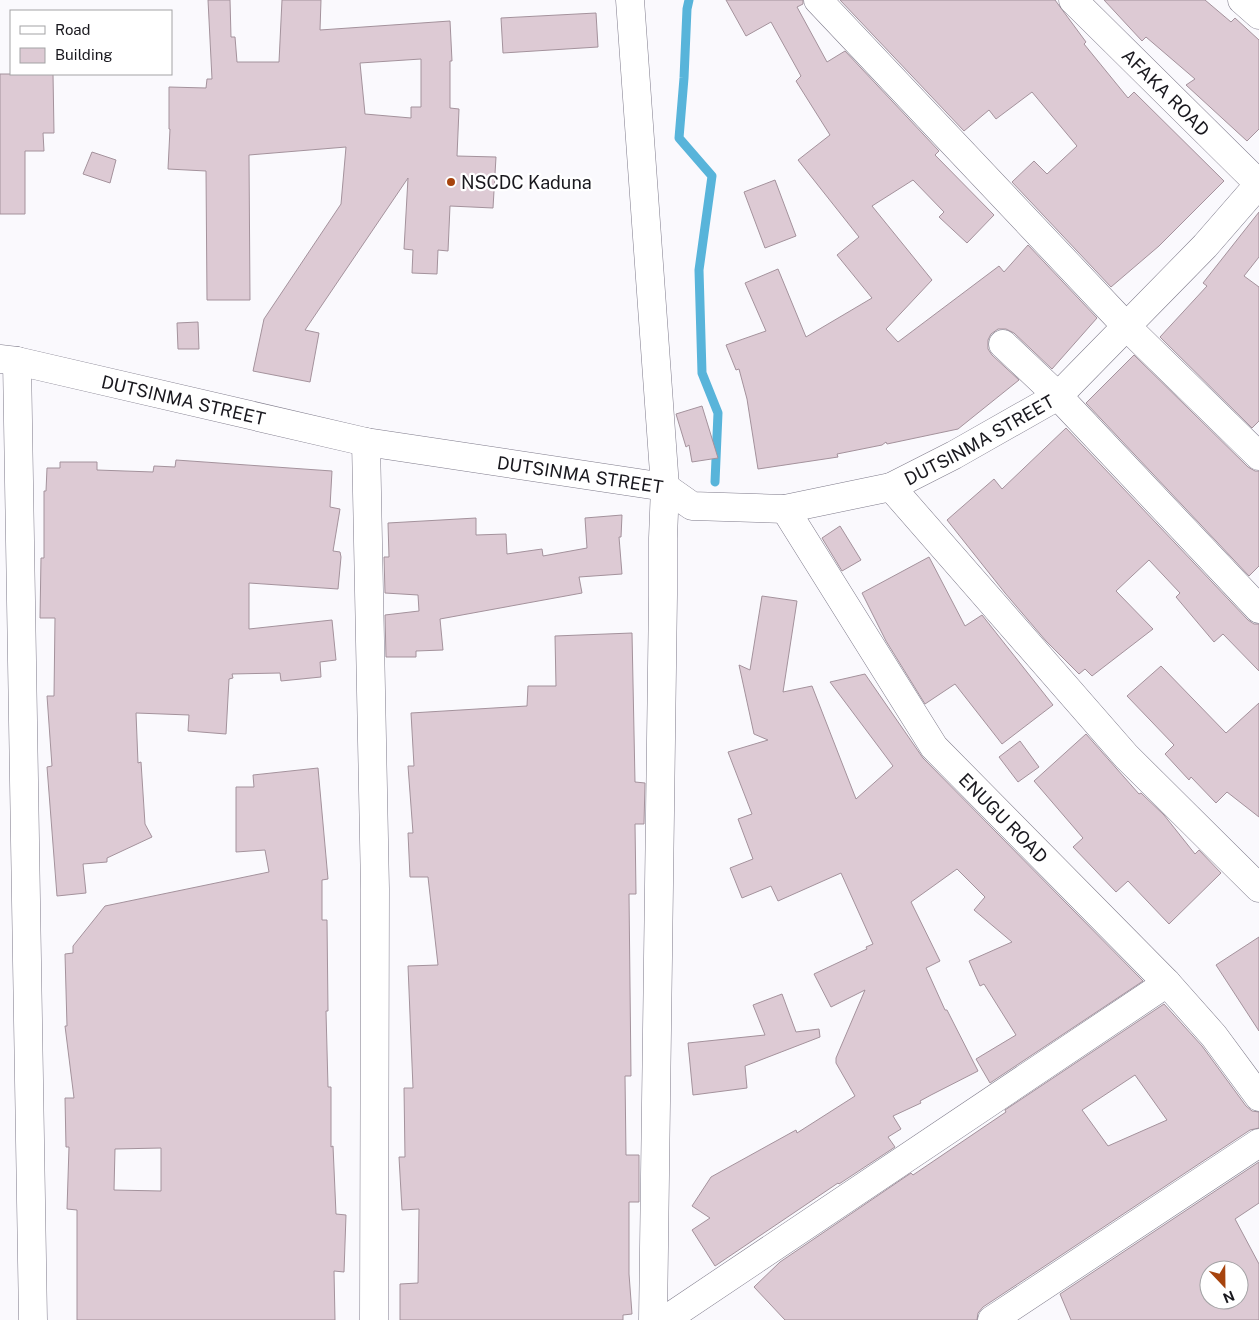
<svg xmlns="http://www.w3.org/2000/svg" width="1259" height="1320" viewBox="0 0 1259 1320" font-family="'Public Sans',sans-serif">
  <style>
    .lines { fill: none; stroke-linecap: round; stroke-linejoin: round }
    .stream { stroke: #58b4da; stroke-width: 9 }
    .building { fill: #ddcad4; stroke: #a4929c; fill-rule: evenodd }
    .minor-casing { stroke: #7f7b8b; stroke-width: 29 }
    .minor { stroke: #fff; stroke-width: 28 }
    .poi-dot { fill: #a7440e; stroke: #fff; stroke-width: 2 }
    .labels { text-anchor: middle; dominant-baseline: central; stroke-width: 4.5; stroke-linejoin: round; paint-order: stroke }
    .street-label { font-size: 18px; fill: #19181e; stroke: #fff }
    .poi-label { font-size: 18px; fill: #19181e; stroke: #fff; text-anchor: start }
  </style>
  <rect width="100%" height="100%" fill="#faf9fd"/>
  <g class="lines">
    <path class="stream" d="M689 0 687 9 684 78 679 138 712 176 699 270 702 373 718 413 715 482"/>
  </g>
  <g class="building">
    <path d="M208 0H230L231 37H235L237 62H279L282 0H321L320 30 450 21 452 61H450V108L459 109 457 156 496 157 493 208 450 206 448 251 438 250 437 274 412 273 413 250 404 249 408 178 305 330 319 333 310 382 253 371 264 319 341 204 346 147 249 155 250 300H207L206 171 168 169 170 129H169V87L206 88 207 79H212ZM421 59V107H411V118L365 114 360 63Z"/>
    <path d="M726 0H803V4L797 7 827 62 845 51 939 151 935 155 994 215 967 243 939 217 944 212 913 180 872 206 932 280 886 329 898 342 999 266 1004 272 1028 245 1097 318 1052 369 1014 333 1006 329H998L991 334 988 340V349L992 355 1019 380 958 429 887 444 886 442 882 445 837 454 838 457 758 469 747 399 739 369 736 370 726 345 766 331 745 283 778 269 806 337 872 298 837 255 859 237 798 160 830 135 796 81 801 76 771 22 746 36Z"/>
    <path d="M840 0H1055L1086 42 1084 44 1128 98 1134 92 1224 181 1159 246 1111 287 1012 182 1034 161 1047 174 1077 146 1032 92 996 119 989 110 964 131Z"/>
    <path d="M1104 0H1205L1231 22 1235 18 1259 40V129L1247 141 1186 85 1195 79 1146 37 1142 41Z"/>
    <path d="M596 13 598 47 503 53 501 18Z"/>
    <path d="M0 74H53L54 133H43L44 151H25V214H0Z"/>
    <path d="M92 152 116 160 110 183 83 174Z"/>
    <path d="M775 180 796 236 765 248 744 192Z"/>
    <path d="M1259 212V257L1244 276 1259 287V421L1252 428 1160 337 1207 286 1203 283Z"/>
    <path d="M198 322 199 349H178L177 323Z"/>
    <path d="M1134 355 1248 467 1255 471H1259V566L1249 576 1086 403Z"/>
    <path d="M702 406 718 458 692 462 689 445 686 447 676 414Z"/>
    <path d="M1066 428 1248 620 1254 624H1259V671L1223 634 1214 642 1176 597 1180 593 1149 560 1116 591 1153 629 1092 676 1085 669 1079 674 1046 641 1005 593 947 520 994 479 1002 489Z"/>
    <path d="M176 460 332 471 330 507 340 509 333 551 340 552 341 557 338 589 249 583V629L332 620 336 660 320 662 321 677 281 681 280 673 232 674 233 678 229 679 226 734 188 731 189 715 136 713 138 763 141 762 145 824 152 837 107 858V862L83 864 86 893 57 896 47 767 52 766 47 696H54L55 618H40L41 558H44V491H46L47 468H60V462H97V470L153 472 154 466 175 467Z"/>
    <path d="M622 515 621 537H619L622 574 579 577 582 593 440 619 443 650 416 651V657H386L385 615 419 611 418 595 385 593 384 557H389L388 523 476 518V535L506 534 507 554 542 549 543 556 587 548 585 518Z"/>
    <path d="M840 526 861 560 842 571 822 538Z"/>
    <path d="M929 557 965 626 982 615 1053 705 1002 744 955 684 925 704 886 641 862 593Z"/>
    <path d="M762 596 797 601 783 692 812 686 856 799 893 766 830 682 865 674 923 758 1143 981 990 1083 976 1059 1016 1035 984 984 980 986 969 961 1012 942 974 910 985 897 957 869 911 902 940 961 926 968 945 1010H947L978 1071 931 1095 920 1101 921 1103 893 1116 901 1129 888 1137 895 1147 839 1184 838 1183 715 1266 692 1230 710 1218 692 1206 711 1177 796 1130 797 1133 855 1096 836 1063V1058L865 990 831 1007 814 974 867 949 866 947 873 944 841 873 778 901 771 886 742 898 730 868 753 859 738 819 752 814 728 752 768 740 754 734 739 665 750 670Z"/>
    <path d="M632 633 635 782 645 783 644 824H635L636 894H629L631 1076H625L626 1155H639V1202H629V1274L632 1314 623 1315V1320H400V1284L418 1283 419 1209 402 1210 399 1157H405L404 1088H413L408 966 438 965 428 877H410L408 833H413L408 766H414L411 713 527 706 528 686H556L555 636Z"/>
    <path d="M1161 666 1226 733 1259 703V817L1227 792 1216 803 1191 777 1189 780 1165 754 1174 745 1127 696Z"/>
    <path d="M1086 734 1139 794 1141 793 1164 815 1195 854 1199 850 1221 873 1169 924 1128 881 1116 892 1073 847 1083 838 1034 781Z"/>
    <path d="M1020 741 1039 767 1018 782 999 757Z"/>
    <path d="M318 768 328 879 322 880V920H327L328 1011H326L328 1087H331V1147L333 1146 336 1214 346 1215 344 1272 334 1271 335 1320H77V1210L67 1209 69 1147H66L65 1098H74L65 1026H67L65 954 73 953V946L105 906 269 872 265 850 236 852V787H254L253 775ZM161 1148V1191L114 1190 115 1149Z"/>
    <path d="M1259 937V1031L1216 965Z"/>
    <path d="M782 994 796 1032 819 1029 820 1037 745 1066 747 1088 693 1095 688 1043 765 1035 753 1005Z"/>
    <path d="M1164 1004 1202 1046 1246 1106 1252 1111 1259 1112V1128L1250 1130 983 1307 978 1313 977 1320H785L754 1287 780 1262 911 1173 913 1175 1006 1112 1005 1110ZM1135 1075 1167 1120 1108 1146 1082 1110Z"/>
    <path d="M1259 1162V1203L1235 1219 1259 1264V1320H1071L1060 1294ZM1209 1270H1239V1300H1209Z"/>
  </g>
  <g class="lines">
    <defs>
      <g id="minor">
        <path d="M630 0 665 487 663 538V595L653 1320"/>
        <path d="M818 0 1127 327 1259 456"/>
        <path id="s1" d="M1073 0 1259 184"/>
        <path d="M1242 0 1259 15"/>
        <path d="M1003 344 1058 396 1259 609"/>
        <path id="s2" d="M0 359 17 361 366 442 665 487 692 506 785 509 891 487 954 455 1058 396 1205 246 1259 184"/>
        <path d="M17 361 33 1320"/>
        <path d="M366 442 375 889 374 1320"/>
        <path d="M891 487 1126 756 1259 888"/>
        <path id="s3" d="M785 509 934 747 1167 983 1214 1036 1259 1097"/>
        <path d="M665 1320 1167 983"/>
        <path d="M992 1320 1259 1143"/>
      </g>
    </defs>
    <use href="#minor" class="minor-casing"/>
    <use href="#minor" class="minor"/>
  </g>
  <circle class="poi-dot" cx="451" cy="182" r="5"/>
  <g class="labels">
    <g class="street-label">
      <text stroke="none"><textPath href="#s1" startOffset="131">AFAKA ROAD</textPath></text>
      <text stroke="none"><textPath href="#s2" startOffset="188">DUTSINMA STREET</textPath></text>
      <text stroke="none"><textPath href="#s2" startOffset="1012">DUTSINMA STREET</textPath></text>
      <text stroke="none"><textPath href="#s2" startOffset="592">DUTSINMA STREET</textPath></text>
      <text stroke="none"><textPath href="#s3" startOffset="380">ENUGU ROAD</textPath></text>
    </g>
    <g class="poi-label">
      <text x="461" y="182">NSCDC Kaduna</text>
    </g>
  </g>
  <rect x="10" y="10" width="162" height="65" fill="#ffffff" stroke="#a3a3a5"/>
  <rect x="20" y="26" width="25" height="8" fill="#ffffff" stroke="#a3a3a5"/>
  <text x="55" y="35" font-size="15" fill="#19181e">Road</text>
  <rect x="20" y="48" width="25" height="15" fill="#ddcad4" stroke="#a3a3a5"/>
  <text x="55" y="60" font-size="15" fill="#19181e">Building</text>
  <g transform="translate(1224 1285) rotate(158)"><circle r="24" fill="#ffffff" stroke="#a3a3a5"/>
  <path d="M0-4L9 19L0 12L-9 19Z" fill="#a7440e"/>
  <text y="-8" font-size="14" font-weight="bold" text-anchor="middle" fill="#19181e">N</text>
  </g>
</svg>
